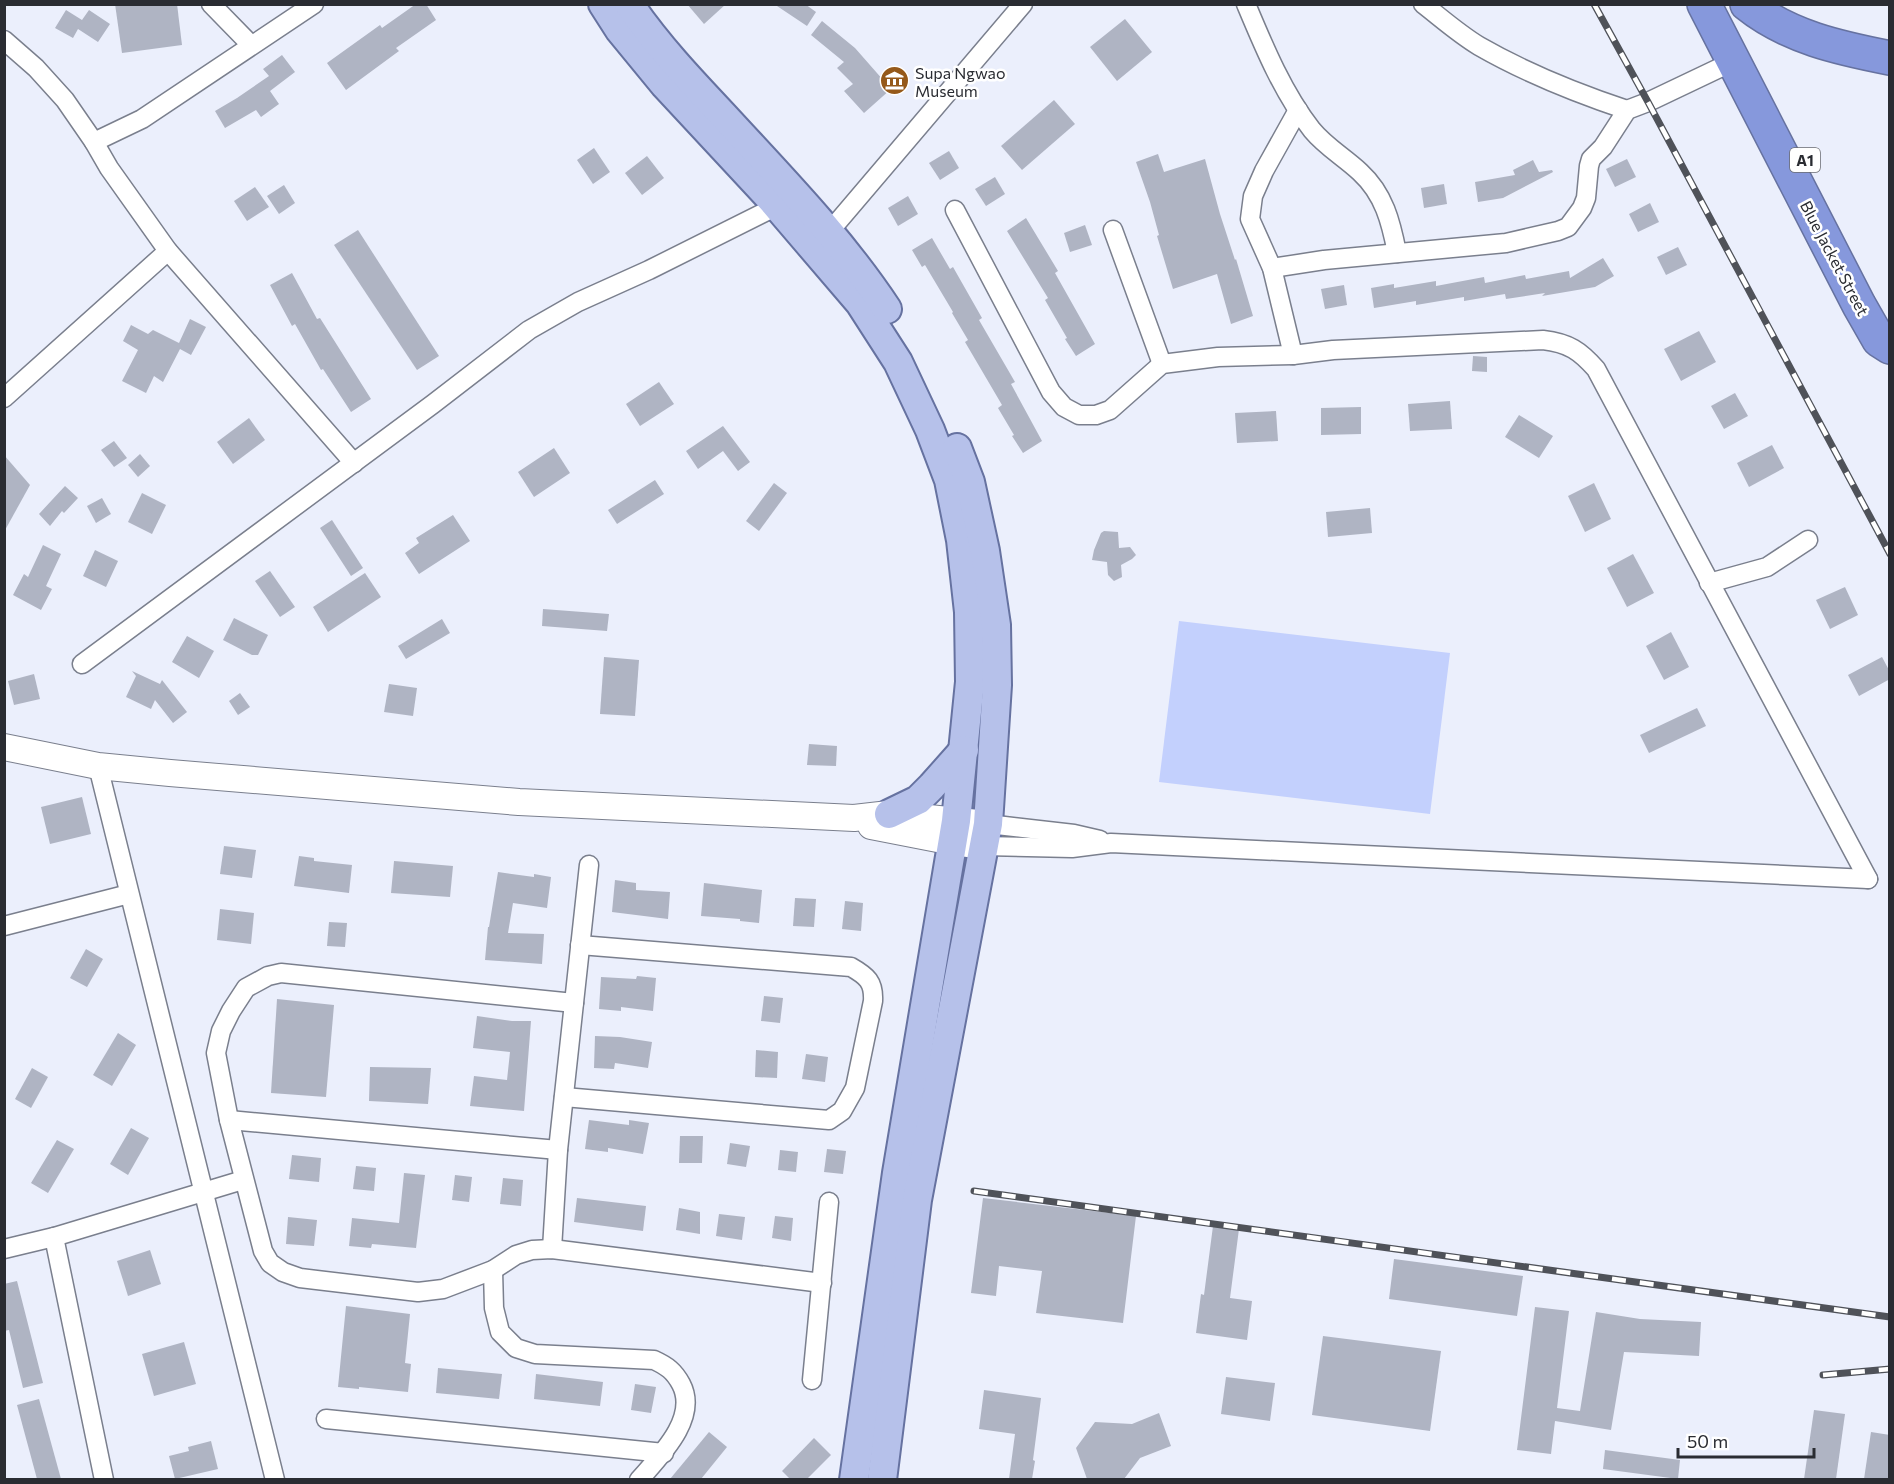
<svg xmlns="http://www.w3.org/2000/svg" width="1894" height="1484" viewBox="0 0 1894 1484" font-family="Commissioner,sans-serif">
  <style>
    .green { fill: #c3d0fd }
    .building { fill: #afb4c3 }
    .lines { fill: none; stroke-linecap: round; stroke-linejoin: round }
    .street-casing { stroke: #7a7f8d; stroke-width: 21 }
    .secondary-casing { stroke: #7a7f8d; stroke-width: 28 }
    .primary-casing { stroke: #6672a0; stroke-width: 32 }
    .highway-casing { stroke: #6672a0; stroke-width: 36 }
    .street { stroke: #fff; stroke-width: 18 }
    .secondary { stroke: #fff; stroke-width: 26 }
    .primary { stroke: #b6c1ea; stroke-width: 28 }
    .highway { stroke: #8698dc; stroke-width: 33 }
    .rail-casing { stroke: #4f5259; stroke-width: 7 }
    .rail { stroke: #fff; stroke-width: 4.5; stroke-dasharray: 14; stroke-linecap: butt }
    .labels { text-anchor: middle; dominant-baseline: central; stroke-width: 5; stroke-linejoin: round; paint-order: stroke }
    .shield { fill: #fff; stroke: #6a6b70; stroke-width: 1.5 }
    .shield-label { font-size: 15px; font-weight: bold; fill: #2a2c32 }
    .poi-label { font-size: 16px; fill: #2a2c32; stroke: #fff; text-anchor: start }
    .street-label { font-size: 16px; fill: #2a2c32; stroke: #fff }
  </style>
  <rect width="100%" height="100%" fill="#ebeffc"/>
  <path class="green" d="M1179 621 1450 653 1430 814 1159 782Z"/>
  <g class="building">
    <path d="M115 4H177L182 45 122 53Z"/>
    <path d="M416 4H426L436 20 396 48 399 51 346 90 327 63 380 25 382 28Z"/>
    <path d="M687 4H726L704 24Z"/>
    <path d="M774 4H805L816 12 807 26Z"/>
    <path d="M66 10 82 20 89 10 110 24 98 42 78 29 73 38 55 28Z"/>
    <path d="M1125 19 1152 52 1117 81 1090 47Z"/>
    <path d="M822 21 855 48 891 89 864 113 844 91 853 84 837 68 844 62 811 35Z"/>
    <path d="M282 55 295 72 270 91 279 104 261 117 256 110 225 128 215 111 237 98 269 76 263 69Z"/>
    <path d="M1054 100 1075 124 1022 170 1001 146Z"/>
    <path d="M594 148 610 172 593 184 577 160Z"/>
    <path d="M949 151 959 168 940 180 929 163Z"/>
    <path d="M1158 154 1164 172 1205 159 1220 214 1235 260 1236 259 1253 316 1231 324 1217 274 1173 289 1157 236 1159 235 1150 202 1136 162Z"/>
    <path d="M647 156 664 178 642 195 625 173Z"/>
    <path d="M1627 159 1636 177 1615 187 1606 169Z"/>
    <path d="M1533 160 1539 172 1552 170 1553 172 1503 198 1478 202 1475 182 1515 175 1513 170Z"/>
    <path d="M995 177 1005 194 986 206 975 189Z"/>
    <path d="M1444 184 1447 204 1424 208 1421 188Z"/>
    <path d="M284 185 295 203 279 214 267 196Z"/>
    <path d="M255 187 269 207 247 221 234 201Z"/>
    <path d="M908 196 918 214 898 226 888 208Z"/>
    <path d="M1650 203 1659 222 1638 232 1629 214Z"/>
    <path d="M1026 218 1058 271 1055 273 1095 344 1076 356 1065 339 1067 338 1045 300 1048 298 1007 231Z"/>
    <path d="M1085 225 1092 245 1070 252 1064 233Z"/>
    <path d="M358 230 439 356 417 370 334 245Z"/>
    <path d="M932 238 950 269 953 267 982 318 979 320 1015 382 1011 384 1042 441 1023 453 1012 436 1014 435 998 408 1002 405 965 342 968 340 952 313 953 312 925 265 922 267 912 250Z"/>
    <path d="M1678 247 1687 265 1666 275 1657 257Z"/>
    <path d="M1603 258 1614 276 1595 287 1542 296 1545 293 1506 299 1505 294 1464 301V297L1416 305V301L1374 308 1371 288 1394 284V288L1436 281V286L1484 277 1485 283 1525 275 1526 279 1569 271 1570 278Z"/>
    <path d="M292 273 317 319 320 318 371 399 351 412 323 369 321 370 295 324 292 326 270 285Z"/>
    <path d="M1344 285 1347 305 1325 309 1321 289Z"/>
    <path d="M190 319 206 327 191 355 180 349 163 382 154 376 146 393 122 381 138 350 123 341 131 325 148 334 153 330 179 343Z"/>
    <path d="M1699 331 1716 362 1681 381 1664 349Z"/>
    <path d="M1473 356 1487 357V372L1472 371Z"/>
    <path d="M659 382 674 404 640 426 626 404Z"/>
    <path d="M1735 393 1748 416 1724 429 1711 406Z"/>
    <path d="M1450 401 1452 429 1410 431 1408 404Z"/>
    <path d="M1361 407V434L1321 435V408Z"/>
    <path d="M1276 411 1278 441 1237 443 1235 413Z"/>
    <path d="M1519 415 1553 436 1539 458 1505 437Z"/>
    <path d="M249 418 265 440 233 464 217 442Z"/>
    <path d="M723 426 750 462 738 471 723 451 698 469 686 451Z"/>
    <path d="M114 441 127 458 114 467 101 450Z"/>
    <path d="M1772 445 1784 468 1749 487 1737 463Z"/>
    <path d="M554 448 570 473 534 497 518 472Z"/>
    <path d="M140 454 150 466 138 477 128 465Z"/>
    <path d="M4 455 30 485 4 532Z"/>
    <path d="M655 480 664 494 617 524 608 510Z"/>
    <path d="M774 483 787 493 759 531 746 521Z"/>
    <path d="M1594 483 1611 519 1585 532 1568 496Z"/>
    <path d="M65 486 78 498 64 513 62 511 50 526 39 514Z"/>
    <path d="M142 493 166 505 152 534 128 522Z"/>
    <path d="M102 498 111 514 96 523 87 506Z"/>
    <path d="M1370 508 1372 533 1328 537 1326 512Z"/>
    <path d="M453 515 470 541 419 574 405 553 419 543 416 538Z"/>
    <path d="M332 520 363 568 351 576 320 528Z"/>
    <path d="M1104 531 1118 532 1119 548 1130 547 1136 555 1132 559 1121 565 1122 577 1114 581 1108 575 1107 562 1092 560 1094 550 1101 533Z"/>
    <path d="M43 545 61 554 46 586 52 589 41 610 13 595 24 574 28 577Z"/>
    <path d="M95 550 118 561 106 587 83 576Z"/>
    <path d="M1633 554 1654 593 1627 607 1607 568Z"/>
    <path d="M270 571 295 607 280 617 255 581Z"/>
    <path d="M365 573 381 597 328 632 313 607Z"/>
    <path d="M1845 587 1858 615 1830 629 1816 600Z"/>
    <path d="M543 609 609 614 607 631 542 626Z"/>
    <path d="M234 618 268 635 258 655H252L223 640Z"/>
    <path d="M442 619 450 633 406 659 398 646Z"/>
    <path d="M1671 632 1689 667 1664 680 1646 646Z"/>
    <path d="M187 636 214 651 199 678 172 662Z"/>
    <path d="M604 657 639 660 635 716 600 714Z"/>
    <path d="M1882 657 1890 672V679L1859 696 1848 675Z"/>
    <path d="M132 671 160 684 162 680 187 712 173 723 155 700 151 709 126 697 136 676Z"/>
    <path d="M34 674 40 699 14 705 8 681Z"/>
    <path d="M389 684 417 688 413 716 384 712Z"/>
    <path d="M240 693 250 707 238 715 229 701Z"/>
    <path d="M1697 708 1706 726 1649 753 1640 735Z"/>
    <path d="M809 744 837 746 836 766 807 765Z"/>
    <path d="M82 797 91 834 50 844 41 807Z"/>
    <path d="M224 846 256 850 252 878 220 874Z"/>
    <path d="M299 856 314 858V861L352 865 349 893 294 886Z"/>
    <path d="M394 861 453 866 450 897 391 893Z"/>
    <path d="M498 872 534 877V874L551 877 547 908 513 903 508 933 544 934 542 964 485 960 488 927H489Z"/>
    <path d="M615 880 636 883V890L670 892 668 919 612 912Z"/>
    <path d="M704 883 762 890 759 923 740 921V919L701 916Z"/>
    <path d="M795 898 816 899 814 927 793 926Z"/>
    <path d="M845 901 863 903 861 931 842 929Z"/>
    <path d="M220 909 254 913 251 944 217 940Z"/>
    <path d="M329 922 347 923 345 947 327 946Z"/>
    <path d="M86 949 103 959 87 987 70 978Z"/>
    <path d="M637 976 656 978 653 1011 621 1007V1011L599 1009 601 977 636 979Z"/>
    <path d="M764 996 783 998 780 1023 761 1021Z"/>
    <path d="M277 999 334 1005 326 1097 271 1093Z"/>
    <path d="M477 1016 512 1021H531L524 1111 470 1106 474 1076 507 1080 510 1052 473 1048Z"/>
    <path d="M118 1033 136 1045 112 1086 93 1075Z"/>
    <path d="M595 1036 620 1037 652 1042 648 1068 615 1063 614 1069 594 1068Z"/>
    <path d="M756 1050 778 1052 777 1078 755 1077Z"/>
    <path d="M806 1054 828 1057 825 1082 802 1079Z"/>
    <path d="M370 1067 431 1068 428 1104 369 1101Z"/>
    <path d="M32 1068 48 1077 31 1108 15 1099Z"/>
    <path d="M589 1120 629 1125V1120L649 1123 643 1154 608 1148V1152L585 1149Z"/>
    <path d="M131 1128 149 1138 128 1175 110 1164Z"/>
    <path d="M680 1136H703L702 1163H679Z"/>
    <path d="M57 1140 74 1149 48 1193 31 1183Z"/>
    <path d="M730 1143 750 1146 746 1167 727 1164Z"/>
    <path d="M827 1149 846 1151 843 1174 824 1172Z"/>
    <path d="M780 1150 798 1152 796 1172 778 1170Z"/>
    <path d="M292 1155 321 1158 319 1182 289 1179Z"/>
    <path d="M356 1166 376 1168 374 1191 353 1189Z"/>
    <path d="M404 1173 425 1175 416 1248 372 1244 371 1248 349 1246 352 1218 399 1223Z"/>
    <path d="M455 1175 472 1177 469 1202 452 1200Z"/>
    <path d="M503 1178 523 1180 521 1206 500 1204Z"/>
    <path d="M577 1198 646 1206 643 1231 574 1222Z"/>
    <path d="M983 1198 1136 1216 1123 1323 1036 1313 1042 1271 999 1266 996 1296 971 1293Z"/>
    <path d="M679 1208 700 1212V1234L676 1230Z"/>
    <path d="M719 1214 745 1217 742 1240 716 1236Z"/>
    <path d="M775 1216 793 1218 791 1241 772 1238Z"/>
    <path d="M288 1217 317 1220 314 1246 286 1244Z"/>
    <path d="M1213 1226 1239 1229 1230 1298 1252 1301 1247 1340 1196 1333 1201 1294 1204 1295Z"/>
    <path d="M150 1250 161 1284 128 1296 117 1261Z"/>
    <path d="M1394 1259 1523 1276 1517 1316 1389 1299Z"/>
    <path d="M17 1281 43 1383 23 1388 9 1330 4 1331V1284Z"/>
    <path d="M346 1306 410 1314 405 1363 411 1364 408 1392 359 1387V1389L338 1387Z"/>
    <path d="M1535 1307 1569 1311 1557 1408 1580 1411 1596 1312 1640 1319 1701 1322 1699 1356 1624 1352 1611 1430 1555 1421 1551 1454 1517 1450Z"/>
    <path d="M1323 1336 1441 1351 1430 1431 1312 1415Z"/>
    <path d="M184 1342 196 1384 154 1396 142 1354Z"/>
    <path d="M438 1368 502 1374 499 1399 436 1393Z"/>
    <path d="M536 1374 603 1382 600 1406 534 1399Z"/>
    <path d="M1226 1377 1275 1383 1270 1421 1221 1414Z"/>
    <path d="M635 1384 656 1387 651 1413 631 1410Z"/>
    <path d="M984 1390 1041 1398 1033 1460 1035 1461 1032 1479H1009L1015 1434 979 1429Z"/>
    <path d="M39 1399 61 1479H37L17 1405Z"/>
    <path d="M1814 1410 1845 1414 1836 1479H1804Z"/>
    <path d="M1159 1413 1171 1446 1140 1458 1124 1479H1087L1076 1448 1095 1422 1132 1424Z"/>
    <path d="M709 1432 727 1447 701 1479H670Z"/>
    <path d="M1871 1432 1890 1435V1479H1864Z"/>
    <path d="M814 1438 831 1455 807 1479H790L782 1471Z"/>
    <path d="M211 1441 218 1469 175 1479 169 1456 189 1451 188 1447Z"/>
    <path d="M1605 1450 1680 1460 1678 1479 1603 1469Z"/>
  </g>
  <g class="lines">
    <defs>
      <g id="street">
        <path d="M211 4 251 45"/>
        <path d="M1246 4C1264 47 1283 93 1312 130 1326 147 1344 157 1360 172 1384 194 1391 222 1397 253"/>
        <path d="M1423 4C1441 18 1459 34 1479 46 1526 73 1576 93 1627 110"/>
        <path d="M4 40 36 68 65 100 94 142 142 119 314 4"/>
        <path d="M94 142 109 168 168 251 354 463"/>
        <path d="M955 210 1051 392 1064 407 1079 415H1096L1110 410 1162 364 1218 357 1293 355 1333 350 1543 340C1569 343 1580 351 1596 369L1868 879"/>
        <path d="M1113 230 1162 364"/>
        <path d="M824 238 1023 4"/>
        <path d="M1272 268 1324 260 1506 243 1558 231 1568 227 1582 208 1586 198 1589 166 1591 159 1603 147 1627 110 1648 102 1732 62"/>
        <path d="M1293 355 1272 268 1250 219 1253 196 1264 171 1298 110"/>
        <path d="M4 398 168 251"/>
        <path d="M1709 583 1767 567 1808 540"/>
        <path d="M82 664 433 404 529 330 578 302 649 270 777 206"/>
        <path d="M98 766 275 1480"/>
        <path d="M988 824 1074 834 1100 840"/>
        <path d="M984 846 1072 848 1111 843 1868 879"/>
        <path d="M4 926 129 894"/>
        <path d="M574 1003 281 973 268 976 246 988 231 1011 221 1031 216 1053 229 1120 263 1251 270 1263 283 1272 300 1278 418 1292 443 1289 493 1270 516 1255 532 1250 552 1249 822 1283"/>
        <path d="M564 1097 829 1120 842 1111 855 1088 873 1001C874 982 867 976 851 967L580 945"/>
        <path d="M229 1120 558 1150"/>
        <path d="M54 1237 104 1480"/>
        <path d="M4 1249 54 1237 243 1180"/>
        <path d="M552 1249 558 1150 589 865"/>
        <path d="M493 1270 494 1308 500 1332 516 1348 535 1354 654 1360C667 1366 674 1371 681 1384 699 1418 660 1456 639 1480"/>
        <path d="M812 1380 829 1202"/>
        <path d="M326 1419 664 1453"/>
      </g>
      <g id="secondary">
        <path d="M4 747 98 766 170 773 519 802 854 818 889 814 988 824"/>
        <path d="M871 826 953 842 984 846"/>
      </g>
      <g id="primary">
        <path d="M603 4 619 29 665 85 771 199 860 303 898 362 930 430 949 480 961 540 969 612 970 682 956 821 897 1173 854 1480"/>
        <path d="M629 4C657 45 690 80 724 116 781 178 840 238 887 309"/>
        <path d="M889 814 918 800 932 786 964 750"/>
        <path d="M882 1480 917 1200 988 824 997 685 996 625 985 551 970 482 957 448"/>
      </g>
      <g id="highway">
        <path d="M1704 4 1859 305 1879 340 1890 347"/>
        <path d="M1747 4C1788 37 1839 48 1890 58"/>
      </g>
    </defs>
    <use href="#street" class="street-casing"/>
    <use href="#secondary" class="secondary-casing"/>
    <use href="#primary" class="primary-casing"/>
    <use href="#highway" class="highway-casing"/>
    <use href="#street" class="street"/>
    <use href="#secondary" class="secondary"/>
    <use href="#primary" class="primary"/>
    <use href="#highway" class="highway"/>
    <defs>
      <g id="rail">
        <path d="M1594 4 1648 102 1890 554"/>
        <path d="M974 1191 1890 1317"/>
        <path d="M1823 1375 1890 1369"/>
      </g>
    </defs>
    <use href="#rail" class="rail-casing"/>
    <use href="#rail" class="rail"/>
  </g>
  <defs>
    <symbol id="museum-disc" viewBox="-11 -11 22 22"><circle r="9.5" fill="#95591a" stroke="#fff"/><path d="M0-6L6-3V-2H-6V-3ZM-5-1h2V3h-2ZM-1-1h2V3h-2ZM3-1h2V3H3ZM-6 4H6V6H-6Z" fill="#fff"/></symbol>
  </defs>
  <g fill-rule="evenodd">
    <use href="#museum-disc" x="878" y="64" width="33" height="33"/>
  </g>
  <g class="labels">
    <rect class="shield" x="1790" y="148" width="30" height="24" rx="4.5"/>
    <g class="shield-label">
      <text x="1805" y="160">A1</text>
    </g>
    <g class="poi-label">
      <text x="915" y="72">Supa Ngwao<tspan x="915" dy="18">Museum</tspan></text>
    </g>
    <g class="street-label">
      <text transform="translate(1835 258) rotate(62)">Blue Jacket Street</text>
    </g>
  </g>
  <rect width="1894" height="1484" fill="none" stroke="#2a2c32" stroke-width="12"/>
  <path d="M1678 1448v9h136v-9" fill="none" stroke="#2a2c32" stroke-width="3"/>
  <text x="1687" y="1448" font-size="18" fill="#2a2c32" stroke="#ffffff" stroke-width="4.5" paint-order="stroke">50 m</text>
</svg>
